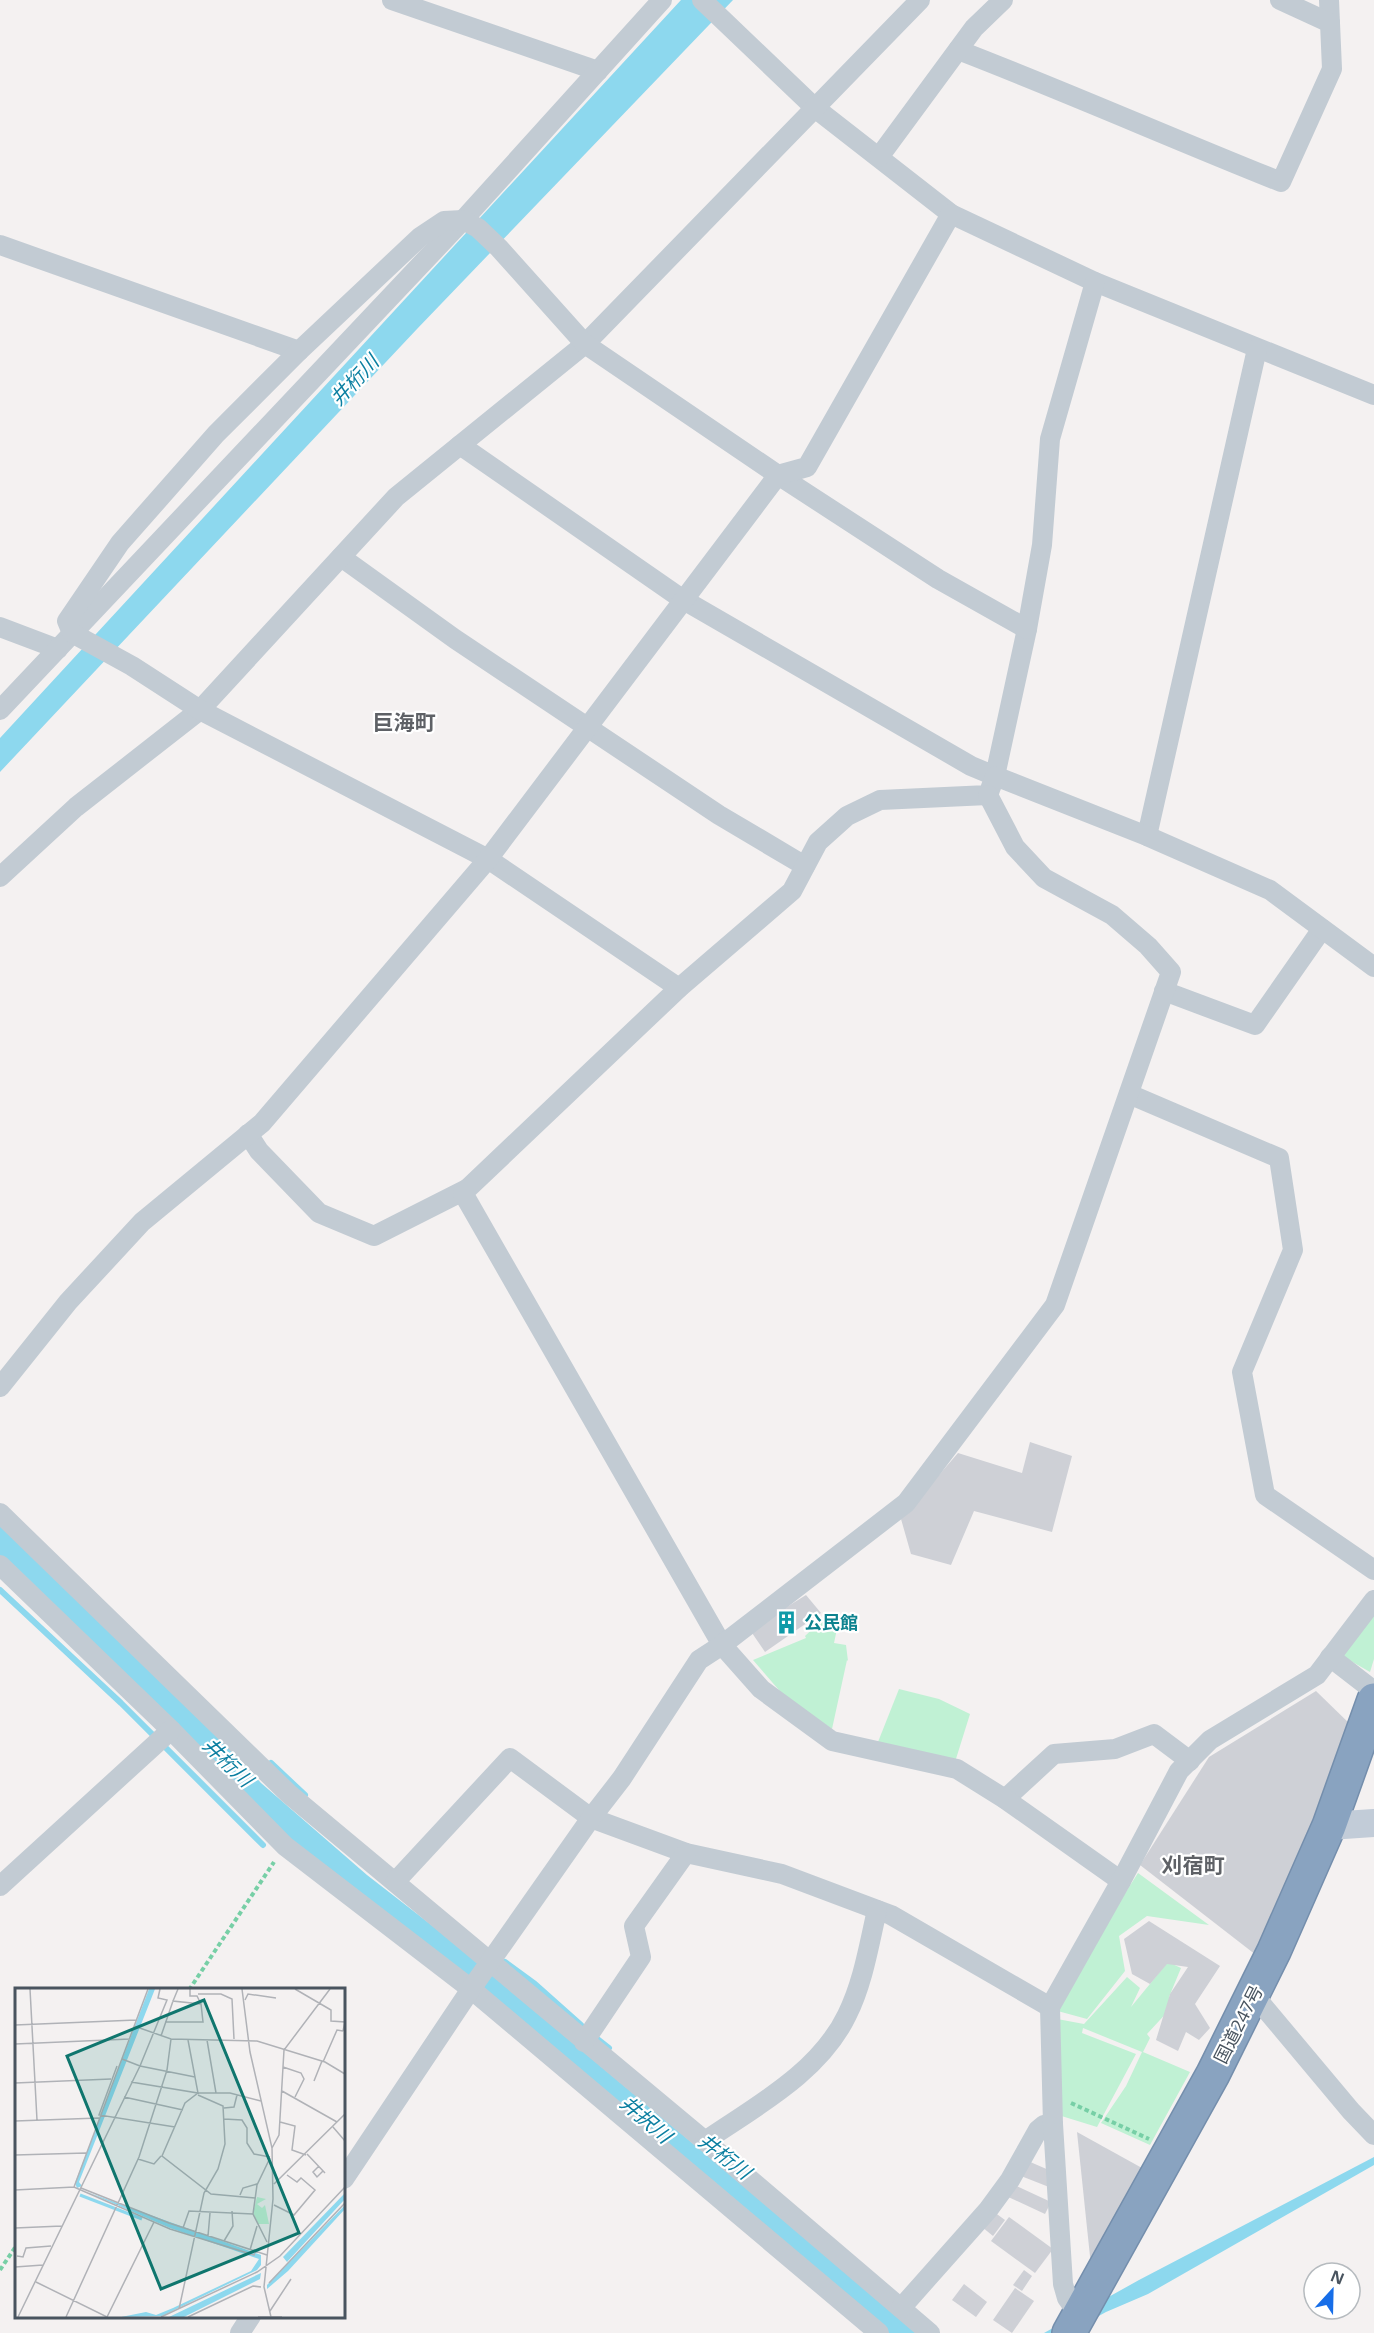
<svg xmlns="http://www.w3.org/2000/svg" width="1374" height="2333" viewBox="0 0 1374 2333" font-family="'Open Sans','Noto Sans JP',sans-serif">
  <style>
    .green { fill: #c0f1d4 }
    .water { fill: #8dd8ee }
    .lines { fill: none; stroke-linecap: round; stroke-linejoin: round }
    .stream { stroke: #8dd8ee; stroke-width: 6 }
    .building { fill: #ced0d6 }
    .highway-casing { stroke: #748eac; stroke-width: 36 }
    .path { stroke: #77cfa6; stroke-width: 4; stroke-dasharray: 4.5 3; stroke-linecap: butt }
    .street { stroke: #c2cbd3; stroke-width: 20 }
    .secondary { stroke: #c2ccd8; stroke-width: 28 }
    .highway { stroke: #89a3c0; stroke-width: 33 }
    .labels { text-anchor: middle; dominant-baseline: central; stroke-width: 4.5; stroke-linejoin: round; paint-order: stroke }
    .culture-label { font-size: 18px; font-weight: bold; fill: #0d838f; stroke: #fff; text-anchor: start }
    .street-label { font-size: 18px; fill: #49545f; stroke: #fff }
    .water-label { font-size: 20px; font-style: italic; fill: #0b7fa1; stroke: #fff }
    .quarter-label { font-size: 21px; font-weight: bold; fill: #5e6166; stroke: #fff }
    .inset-river { fill: none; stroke: #8dd8ee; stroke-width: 3 }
    .inset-road { fill: none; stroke: #b0b2b7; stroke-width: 1.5 }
    .view { fill: #0f766e; fill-opacity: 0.15; stroke: #0f766e; stroke-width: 3 }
    .inset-edge { fill: none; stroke: #49545f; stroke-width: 3 }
  </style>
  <rect width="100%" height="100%" fill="#f4f1f1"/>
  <g class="green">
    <path d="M1374 1615V1659L1370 1672 1342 1656Z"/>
    <path d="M822 1620 837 1629 834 1643 846 1645 848 1661 847 1660 832 1729 785 1697 753 1660 806 1638 805 1636Z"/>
    <path d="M899 1689 939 1699 970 1714 955 1762 876 1747Z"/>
    <path d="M1138 1873 1209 1925 1147 1916 1119 1936 1125 1971 1087 2019 1054 2010 1055 2003Z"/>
    <path d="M1168 1962 1181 1968 1169 1997 1171 2008 1147 2034 1150 2038 1143 2052 1190 2072 1150 2145 1101 2123 1126 2086 1142 2052 1083 2028 1082 2033 1136 2054 1097 2127 1055 2114 1052 2018 1084 2024 1127 1977 1140 1988 1131 2007Z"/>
  </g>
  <g class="water">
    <path d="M681 0H733L417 329 0 772V738Z"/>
    <path d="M0 1526 194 1710 261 1783 367 1875 443 1934 919 2333H887L287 1841 0 1558Z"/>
    <path d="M1374 2157V2165L1148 2294 1106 2312 1068 2333H1044L1139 2280Z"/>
  </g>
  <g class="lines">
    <g class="stream">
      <path d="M0 1590 121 1703 263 1845"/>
      <path d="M271 1763 305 1795"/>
      <path d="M505 1962 535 1984 581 2025"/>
      <path d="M595 2037 609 2048"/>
    </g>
  </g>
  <g class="building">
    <path d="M1030 1442 1072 1456 1052 1532 974 1511 951 1565 911 1554 901 1519 958 1453 1022 1473Z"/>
    <path d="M806 1595 821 1613 765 1652 750 1630Z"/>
    <path d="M1316 1691 1353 1727 1256 1955 1140 1865 1209 1757Z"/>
    <path d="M1149 1921 1220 1966 1195 2004 1210 2028 1199 2040 1186 2032 1178 2051 1156 2040 1170 1994 1188 1967 1167 1964 1150 1984 1132 1974 1124 1939Z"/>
    <path d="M1077 2132 1142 2168 1091 2266Z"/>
    <path d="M1028 2161 1051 2171 1049 2187 1021 2176Z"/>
    <path d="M1012 2184 1051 2202 1045 2214 1006 2196Z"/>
    <path d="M994 2212 1005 2220 993 2236 982 2227Z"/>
    <path d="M1009 2217 1053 2249 1035 2273 991 2241Z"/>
    <path d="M1024 2270 1032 2276 1022 2291 1013 2285Z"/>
    <path d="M964 2284 987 2302 976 2317 952 2300Z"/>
    <path d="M1015 2288 1034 2301 1012 2333 993 2320Z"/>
  </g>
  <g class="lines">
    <defs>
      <path id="highway" d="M1069 2333 1213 2074 1274 1951 1329 1826 1374 1700"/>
    </defs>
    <use href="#highway" class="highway-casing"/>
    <g class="path">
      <path d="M189 1990 274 1862"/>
      <path d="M1071 2103 1149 2139"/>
      <path d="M0 2270 16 2246"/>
    </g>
    <g class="street">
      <path d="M392 0 598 71"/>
      <path d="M702 0 815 108 951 214 1095 282 1374 395"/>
      <path d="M1329 0 1330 23"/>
      <path d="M958 50C1067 92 1173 139 1281 182L1332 69 1330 23 1280 0"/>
      <path d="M879 157 974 28 1003 0"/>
      <path d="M0 245 299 351"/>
      <path d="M460 445 682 599 971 766 995 776 1027 629 1042 545 1050 439 1095 282"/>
      <path d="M341 557 455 639 719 815 805 866"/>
      <path d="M0 627 58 649"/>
      <path d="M0 710 463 220 662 0"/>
      <path d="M1147 836 1257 349"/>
      <path d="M0 877 76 807 200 710 396 497 585 344 920 0"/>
      <path d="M679 988 488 859 200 710 132 666 72 633 67 621 120 543 216 434 299 351 420 237 444 221 463 220 478 228 499 248 585 344 778 475 938 579 1027 629"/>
      <path d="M1164 991 1255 1025 1322 929"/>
      <path d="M1129 1094 1279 1158 1293 1250 1242 1372 1265 1495 1374 1570"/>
      <path d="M248 1134 259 1151 319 1213 374 1236 467 1189"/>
      <path d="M0 1387 68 1302 142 1222 262 1123 488 859 778 475 807 467 951 214"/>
      <path d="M0 1513 289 1794 705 2141 930 2333"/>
      <path d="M0 1565 171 1730 285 1846 471 1989 879 2333"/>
      <path d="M1330 1657 1374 1691"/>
      <path d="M1005 1799 1054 1754 1115 1749 1154 1734 1190 1761"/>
      <path d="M1121 1881 1005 1799 957 1769 832 1741 761 1689 722 1645 463 1193 679 988 792 891 818 842 847 816 880 800 988 795 995 776 1147 836 1270 890 1374 967"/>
      <path d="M395 1882 510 1758 591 1818 686 1853 782 1874 891 1915 1050 2007"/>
      <path d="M0 1886 171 1730"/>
      <path d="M1253 1994 1351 2111 1374 2135"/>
      <path d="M584 2042 641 1957 634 1926 686 1853"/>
      <path d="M705 2141C756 2106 819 2073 847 2015 863 1983 869 1945 877 1910"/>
      <path d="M344 2179 471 1989 591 1818 622 1778 699 1660 722 1645 906 1503 1055 1305 1171 972 1148 946 1112 915 1044 878 1015 847 988 795"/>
      <path d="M901 2308 988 2210 1010 2180 1038 2130 1044 2125 1053 2124"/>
      <path d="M1079 2315 1067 2298 1063 2284 1053 2124 1050 2007 1121 1881 1179 1771 1210 1740 1317 1675 1374 1600"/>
      <path d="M240 2333 251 2316"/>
    </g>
    <path class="secondary" d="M1329 1826 1374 1823"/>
    <use href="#highway" class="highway"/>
  </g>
  <defs>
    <symbol id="building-bare" viewBox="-9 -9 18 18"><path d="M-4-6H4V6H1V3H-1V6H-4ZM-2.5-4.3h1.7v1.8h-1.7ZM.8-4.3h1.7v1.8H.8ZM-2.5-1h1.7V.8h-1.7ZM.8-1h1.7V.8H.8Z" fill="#0f9aa8" stroke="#fff" stroke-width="2.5" paint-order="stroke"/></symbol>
  </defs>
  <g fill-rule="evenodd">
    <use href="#building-bare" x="770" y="1606" width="33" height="33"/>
  </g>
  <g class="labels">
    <g class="culture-label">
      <text x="804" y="1622">公民館</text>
    </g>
    <g class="street-label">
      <text transform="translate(1238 2024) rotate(-63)">国道247号</text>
    </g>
    <g class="water-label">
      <text transform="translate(354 380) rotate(-47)">井桁川</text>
      <text transform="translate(228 1762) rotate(44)">井桁川</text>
      <text transform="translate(646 2119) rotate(41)">井択川</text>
      <text transform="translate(725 2156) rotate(38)">井桁川</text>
    </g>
    <g class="quarter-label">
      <text x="404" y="722">巨海町</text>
      <text x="1193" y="1865">刈宿町</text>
    </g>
  </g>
  <g transform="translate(15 1988)">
    <rect width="330" height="330" fill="#f4f1f1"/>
    <path d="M242 209 251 211 242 216 247 220 250 217 254 236H243L238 225Z" fill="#c0f1d4"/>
    <path d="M134 1H140L64 194 67 198 62 200 60 195ZM72 204 246 267V277L242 282 147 328 106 329 131 324 141 327 158 320 236 283 244 271 155 240ZM330 205V211L272 274 268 269ZM330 217V221L273 283 252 301V297ZM246 285 245 291 169 329H154Z" fill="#8dd8ee"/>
    <path class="inset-river" d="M65 207 127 231"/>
    <path class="inset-road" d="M15 1 22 132M175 1V8H182L186 16M227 1 235 64 257 160 258 211 249 299 256 329M280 1 316 22V33L330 34 328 43M183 6H206L217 11 219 51M230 12 233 6 261 10M150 34H188L186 16 158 13 163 1M0 37 121 32M119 38 156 51 242 53 310 74 330 86M146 48 158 13M192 52 201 105M0 56 115 51M107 71 125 78 180 89M308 74 322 42 328 43M102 78 84 127 160 139M268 79 286 85 289 91 280 109M299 93 307 73M116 94 183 105 173 52M0 95 96 91M267 103 322 134M109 109 168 122M209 120 219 119 222 107M209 131 227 132 232 140V155L239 166 255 169M0 133 84 130M265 134 280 138 277 162 291 167M318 139 330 153M257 160 264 147 269 62 315 1M292 166 310 185M0 167 71 165M123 171 139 176 146 168M304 178 298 184 302 189 308 183M259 196 330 126M59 199 133 1M66 200 154 235 252 267M0 202 59 199 155 241 239 267 240 263M225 207 228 200 242 196M240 210 196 206 147 168 170 115 183 105H215L246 113M259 217 279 227 300 202 286 190 282 194 272 187M0 240 47 238M168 240 174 223 238 226M193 248 195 225M209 253 218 238 217 223M252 254 238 226 242 197 255 170M235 262 242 238M2 268 8 269 11 260 36 258M0 279 28 277M21 294 92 329 139 234M254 295 330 215M164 321 189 205 203 181 210 156 208 118 183 107M255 323 276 291M3 329 125 78 152 12 143 10 145 1M51 329 124 169 152 82 156 51M146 329 242 284 265 268 330 199M173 329 238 298 246 299M243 329H267"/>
    <path class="view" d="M189 12 284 245 146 301 52 68Z"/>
    <rect width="330" height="330" class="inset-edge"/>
  </g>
  <g transform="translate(1332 2291) rotate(22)"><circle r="28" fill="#ffffff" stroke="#b6bbbf" stroke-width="1.5"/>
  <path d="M0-4.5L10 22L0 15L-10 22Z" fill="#176ee8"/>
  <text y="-9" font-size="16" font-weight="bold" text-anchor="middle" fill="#49545f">N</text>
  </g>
</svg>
